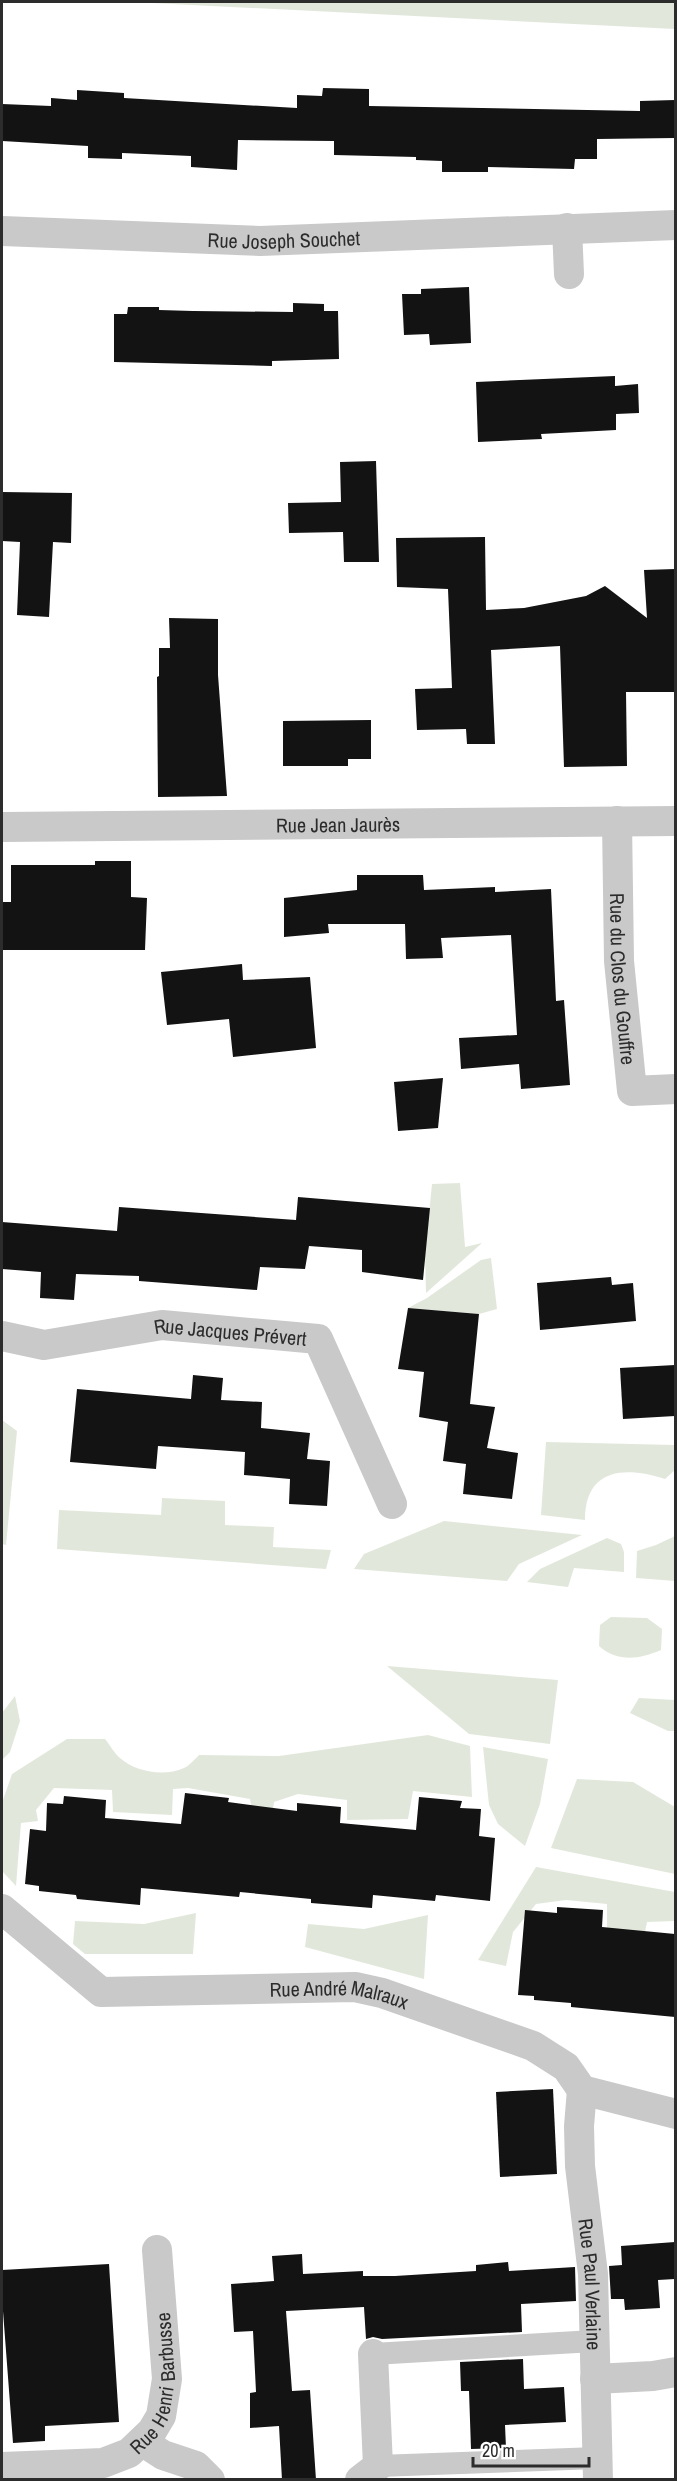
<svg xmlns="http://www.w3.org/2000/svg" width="677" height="2481" viewBox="0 0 677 2481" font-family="'Archivo Narrow',sans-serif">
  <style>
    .green { fill: #e1e8db }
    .building { fill: #131313 }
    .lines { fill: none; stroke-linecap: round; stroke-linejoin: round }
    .pedestrian { stroke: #c9c9c9; stroke-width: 22 }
    .minor { stroke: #c9c9c9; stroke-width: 30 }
    .labels { text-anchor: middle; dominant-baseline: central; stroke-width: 6; stroke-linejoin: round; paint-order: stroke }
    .street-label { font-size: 20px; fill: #2c2c2c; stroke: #fff }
  </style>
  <rect width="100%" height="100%" fill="#fff"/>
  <g class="green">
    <path d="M132 2H675V29Z"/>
    <path d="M460 1183 465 1247 482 1243 426 1293 425 1254 432 1184Z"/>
    <path d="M491 1258 497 1309 479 1314 408 1308 427 1298 481 1260Z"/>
    <path d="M2 1420 17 1431 6 1545 2 1544Z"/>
    <path d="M546 1442 675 1445V1470L665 1479C625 1466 585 1468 585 1520L541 1515Z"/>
    <path d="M162 1498 225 1501V1525L274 1527 273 1547 331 1550 326 1569 57 1549 59 1510 161 1515Z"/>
    <path d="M444 1521 582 1535 519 1564 507 1581 354 1569 364 1554Z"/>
    <path d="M675 1536V1581L636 1578 637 1551 656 1545Z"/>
    <path d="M607 1538 621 1544 624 1552V1572L574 1568 568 1587 527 1582 540 1569Z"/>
    <path d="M611 1617 647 1618 662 1629 661 1650C640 1659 618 1663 599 1646L600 1625Z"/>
    <path d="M387 1666 558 1680 550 1744 469 1734Z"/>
    <path d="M15 1696 20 1721 10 1752 2 1760V1713Z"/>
    <path d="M639 1698 675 1700V1731H668L630 1713Z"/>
    <path d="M428 1735 470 1746 472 1797 413 1791 408 1819 347 1820V1800L298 1794 274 1802 271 1823 254 1822 250 1799 188 1788 173 1789 172 1815 113 1812 112 1790 54 1788 36 1810 38 1821 21 1823 16 1886 2 1871 3 1800 12 1774 67 1739H105C110 1745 114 1753 120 1758 136 1772 164 1777 184 1768 189 1766 195 1759 199 1755L279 1756Z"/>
    <path d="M483 1747 548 1759 540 1804 525 1846 498 1824 489 1805Z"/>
    <path d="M577 1779 633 1782 675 1807V1874L551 1848Z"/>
    <path d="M536 1867 675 1892V1921L647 1922 643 1942 607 1938V1904L566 1900 536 1904 513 1932 506 1966 478 1960Z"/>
    <path d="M196 1913 193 1954H85L73 1944 75 1921 144 1924Z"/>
    <path d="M428 1915 424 1979 305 1947 308 1924 364 1929Z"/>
  </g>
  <g class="building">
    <path d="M323 88 369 89V106L640 111V101L675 100V138L597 139V159H575L574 169 488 167V172H442V161L416 160V157L334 155V141L238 140 237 170 191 167V156L122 153V159L88 158V146L2 141V104L51 106V98L77 100V90L124 93V98L297 108V95L322 96Z"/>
    <path d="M469 287 471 343 430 345 429 334 404 335 402 294H421V289Z"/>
    <path d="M293 303 324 304V311H338L339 359 272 361V366L114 362V314H127L128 307H159V310L193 311 293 312Z"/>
    <path d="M615 376V386L638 384 639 413 616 414V430L541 434 542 439 478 442 476 382Z"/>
    <path d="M376 461 379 562H344L343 532 289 533 288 503 341 502 340 462Z"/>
    <path d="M2 492 72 493 71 543 53 542 49 617 17 615 20 542 2 541Z"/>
    <path d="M485 537 486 610 524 608 586 596 605 586 647 618 644 570 675 569V692H626L627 766 564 767 560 646 491 650 495 744H467L466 729 417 730 415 689 452 688 448 589 397 587 396 538Z"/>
    <path d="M169 618 218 619V675L227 796 158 797 157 677 159 676V648H170Z"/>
    <path d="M371 720V759H348V766H283V721Z"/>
    <path d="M95 861H131V897L147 898 145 950H2V902H11V865H95Z"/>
    <path d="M357 875H423L424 890 495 887V892L551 889 556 1001 564 1000 570 1085 521 1089 519 1064 461 1069 459 1038 517 1035 511 935 441 938 443 958 406 959 405 924H328L329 933 284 937V898L357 890Z"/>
    <path d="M242 964 243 980 310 977 316 1048 233 1057 229 1019 167 1025 161 972Z"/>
    <path d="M443 1078 438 1128 398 1131 394 1082Z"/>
    <path d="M298 1197 430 1208 423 1280 362 1272V1250L309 1246 305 1269 260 1267 257 1290 139 1281V1276L76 1274 74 1300 40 1298 41 1272 2 1269V1222L117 1231 119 1207 296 1220Z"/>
    <path d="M611 1277 612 1285 633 1283 636 1321 540 1330 537 1283Z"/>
    <path d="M408 1308 479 1314 470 1404 495 1407 487 1448 518 1453 512 1499 463 1494 466 1464 443 1461 448 1422 419 1417 424 1372 398 1369Z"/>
    <path d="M675 1365V1416L623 1419 620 1368Z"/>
    <path d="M193 1375 223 1378 221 1400 262 1402 261 1428 310 1433 307 1459 330 1461 327 1506 289 1504 290 1479 244 1475 245 1452 158 1446 156 1469 70 1462 77 1389 191 1399Z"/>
    <path d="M185 1793 229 1798 228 1802 297 1811V1803L341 1807 340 1823 416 1830 419 1797 462 1801 460 1808 481 1809 479 1836 495 1838 490 1901 436 1895 435 1901 373 1895 372 1908 311 1903V1899L240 1892 239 1897 141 1888 140 1905 77 1899 76 1895 39 1891V1886L25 1884 30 1829 46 1831 47 1803 63 1804 64 1796 106 1800 105 1818 181 1824Z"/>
    <path d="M557 1907 603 1910 602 1927 675 1934V2017L571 2007V2003L534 2000V1996L518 1995 525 1910 557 1913Z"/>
    <path d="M553 2089 557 2174 500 2177 496 2092Z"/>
    <path d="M675 2242V2279L658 2280 660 2308 625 2310 624 2299H611L609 2266 622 2265 621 2246Z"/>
    <path d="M302 2254 303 2274 363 2271V2276H395L476 2271V2265L508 2262 509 2271 575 2267 576 2301 521 2304 522 2332 382 2339 373 2337 366 2339 364 2307 286 2311 292 2391 310 2390 316 2480H282L279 2426 250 2428V2393L256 2392 253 2331 234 2332 231 2284 274 2281 272 2256Z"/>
    <path d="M109 2264 119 2422 45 2426V2441L13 2443 2 2298V2270Z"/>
    <path d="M523 2359 524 2389 564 2387 566 2422 505 2425 506 2448 471 2449 469 2391H461L460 2362Z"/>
  </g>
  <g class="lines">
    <g class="pedestrian">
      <path d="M373 2354 594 2341"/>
      <path d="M378 2466 597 2458"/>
    </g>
    <g class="minor">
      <path d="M567 228 569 274"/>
      <path id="s1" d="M2 231 260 241 676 225"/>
      <path id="s2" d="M617 821 619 961 632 1091 676 1089"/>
      <path id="s3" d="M2 827 676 821"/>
      <path id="s4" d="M2 1336 44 1345 162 1325 318 1339 392 1504"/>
      <path id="s5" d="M2 1909 101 1992 355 1987 382 1993 533 2046 566 2067 582 2090 676 2114"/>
      <path id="s6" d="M582 2090 579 2126 580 2166 593 2274 598 2480"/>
      <path d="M595 2379 653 2376 676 2372"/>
      <path d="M143 2442 163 2455 196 2466 210 2480"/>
      <path id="s7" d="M2 2467 103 2463 129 2453 152 2431 161 2416 167 2379 157 2250"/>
      <path d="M360 2480 378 2466 373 2354"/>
    </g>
  </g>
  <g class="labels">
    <g class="street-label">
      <text stroke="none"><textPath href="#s1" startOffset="282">Rue Joseph Souchet</textPath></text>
      <text stroke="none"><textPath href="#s3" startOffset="336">Rue Jean Jaurès</textPath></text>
      <text stroke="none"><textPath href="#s2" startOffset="158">Rue du Clos du Gouffre</textPath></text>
      <text stroke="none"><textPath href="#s4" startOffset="231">Rue Jacques Prévert</textPath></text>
      <text stroke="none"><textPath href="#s5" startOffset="368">Rue André Malraux</textPath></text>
      <text stroke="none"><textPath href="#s6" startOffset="195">Rue Paul Verlaine</textPath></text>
      <text stroke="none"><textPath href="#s7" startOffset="208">Rue Henri Barbusse</textPath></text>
    </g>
  </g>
  <rect width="677" height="2481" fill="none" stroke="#2c2c2c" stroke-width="6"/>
  <path d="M473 2457v9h116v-9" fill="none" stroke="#2c2c2c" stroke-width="3"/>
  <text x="482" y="2457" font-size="18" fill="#2c2c2c" stroke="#ffffff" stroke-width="4.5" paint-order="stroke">20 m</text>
</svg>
